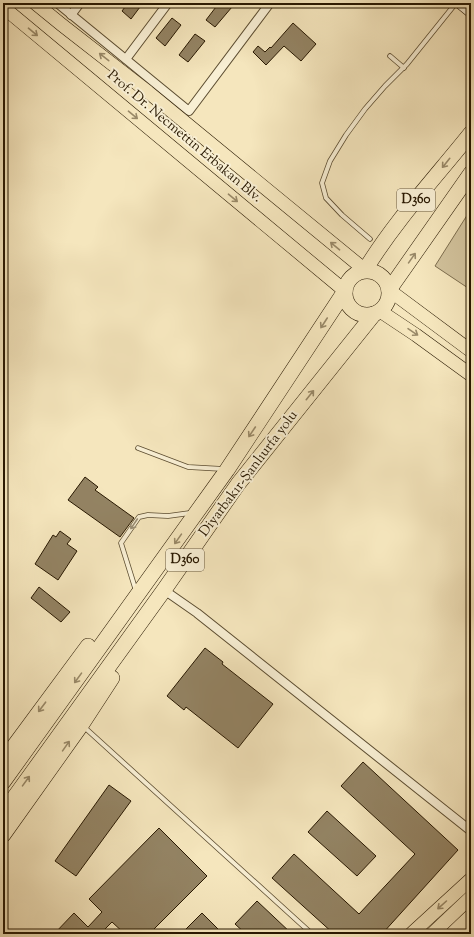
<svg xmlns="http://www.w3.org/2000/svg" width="474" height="937" viewBox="0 0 474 937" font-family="'Sorts Mill Goudy',serif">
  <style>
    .green { fill: #d2c39d; stroke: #7d6e4f }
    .building { fill: #938363; stroke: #281801 }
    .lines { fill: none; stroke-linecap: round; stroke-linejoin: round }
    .lane-casing { stroke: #5b4c30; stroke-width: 5.5 }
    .street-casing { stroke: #5b4c30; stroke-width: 10 }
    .secondary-casing { stroke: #281801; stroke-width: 12 }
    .primary-casing { stroke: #281801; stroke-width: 14 }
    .highway-casing { stroke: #281801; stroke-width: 16 }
    .lane { stroke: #f8efd4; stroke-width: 4 }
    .street { stroke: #f8efd4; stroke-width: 8 }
    .secondary { stroke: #f8efd4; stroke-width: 11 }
    .primary { stroke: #f5e6bd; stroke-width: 13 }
    .highway { stroke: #f5e6bd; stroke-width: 15 }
    .oneway { stroke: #998968 }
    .oneway2 { stroke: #9a8e75 }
    .labels { text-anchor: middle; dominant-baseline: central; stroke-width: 4; stroke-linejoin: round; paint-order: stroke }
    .shield { fill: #f8efd4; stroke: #665840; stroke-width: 1 }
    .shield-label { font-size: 13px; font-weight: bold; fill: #281801 }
    .street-label { font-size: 14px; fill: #281801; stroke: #f8efd4 }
  </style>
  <rect width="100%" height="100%" fill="#f5e6bd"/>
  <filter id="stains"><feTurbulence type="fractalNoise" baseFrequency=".005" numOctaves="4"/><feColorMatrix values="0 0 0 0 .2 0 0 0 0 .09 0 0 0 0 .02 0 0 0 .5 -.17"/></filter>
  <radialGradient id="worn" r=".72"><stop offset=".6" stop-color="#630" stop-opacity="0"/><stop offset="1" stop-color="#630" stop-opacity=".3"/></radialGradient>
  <path class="green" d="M471 209V290L435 266Z"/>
  <g class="building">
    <path d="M128 3H143L131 19 122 11Z"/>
    <path d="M219 3H227L232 7 215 27 206 20Z"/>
    <path d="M172 18 181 25 165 46 156 38Z"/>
    <path d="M293 23 316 44 301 61 284 46 266 65 253 52 258 46 265 52 270 47 271 48Z"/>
    <path d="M195 34 205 41 188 62 179 55Z"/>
    <path d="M85 477 98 487 95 490 134 518 120 537 68 500Z"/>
    <path d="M60 531 71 539 67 544 77 551 58 580 35 564 53 535 56 537Z"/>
    <path d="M39 587 70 612 61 622 31 598Z"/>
    <path d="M205 648 223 662 222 664 273 704 238 748 186 707 184 710 167 696Z"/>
    <path d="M363 762 458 850 382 934H334L272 878 294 854 359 914 415 854 341 786Z"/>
    <path d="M109 785 131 801 76 876 55 861Z"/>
    <path d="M327 811 376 856 357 876 308 832Z"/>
    <path d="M159 828 207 876 149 934H125L112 922 100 934H54L74 913 88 927 102 912 89 899Z"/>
    <path d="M257 901 292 934H246L235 924Z"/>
    <path d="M202 913 223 934H181Z"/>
  </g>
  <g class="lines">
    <defs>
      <g id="lane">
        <path d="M390 56 404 68"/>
        <path d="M370 239 342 215 326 198 322 183 330 161 346 135 365 109 385 86 407 64 456 3"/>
        <path d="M138 448 188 467 223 469"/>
        <path d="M136 591 121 543 139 517 148 515 168 516 190 513"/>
        <path d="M83 726 312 934"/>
        <path d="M469 920 471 923"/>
        <path d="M3 930 9 934"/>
      </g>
      <g id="street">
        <path d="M57 3 189 111 270 3"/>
        <path d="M71 15 80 3"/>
        <path d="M126 59 168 3"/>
        <path d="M164 590 197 613 471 831"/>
      </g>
      <path id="secondary" d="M460 3 471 12"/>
      <g id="primary">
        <path d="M35 3 62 25 148 92 365 270"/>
        <path d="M3 7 345 291"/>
        <path d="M389 290 471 351"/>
        <path d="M380 311 416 335 471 375"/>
        <path d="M411 934 471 879"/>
        <path d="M432 934 471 897"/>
      </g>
      <g id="highway">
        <path d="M365 270C395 221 435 178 471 133"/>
        <circle cx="367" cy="293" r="22"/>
        <path d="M389 290 471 173"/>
        <path d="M3 761 88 646"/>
        <path d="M3 782 227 470 345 291"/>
        <path d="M3 813 164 590 238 484 374 314"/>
        <path d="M3 835 82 724 112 678"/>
      </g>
    </defs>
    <use href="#lane" class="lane-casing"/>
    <use href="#street" class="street-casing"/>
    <use href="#secondary" class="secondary-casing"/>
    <use href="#primary" class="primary-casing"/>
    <use href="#highway" class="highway-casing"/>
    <use href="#lane" class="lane"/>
    <use href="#street" class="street"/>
    <use href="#secondary" class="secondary"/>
    <use href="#primary" class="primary"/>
    <use href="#highway" class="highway"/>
  </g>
  <defs><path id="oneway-shaft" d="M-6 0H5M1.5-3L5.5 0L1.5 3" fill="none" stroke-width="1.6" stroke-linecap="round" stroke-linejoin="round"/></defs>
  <g class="oneway">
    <use href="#oneway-shaft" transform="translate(33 32) rotate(40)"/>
    <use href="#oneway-shaft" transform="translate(104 57) rotate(-142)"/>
    <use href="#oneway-shaft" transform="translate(133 115) rotate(40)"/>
    <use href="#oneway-shaft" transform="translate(446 163) rotate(129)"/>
    <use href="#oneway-shaft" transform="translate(233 198) rotate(40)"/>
    <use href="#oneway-shaft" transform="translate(335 246) rotate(-140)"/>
    <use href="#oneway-shaft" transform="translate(412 258) rotate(-55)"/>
    <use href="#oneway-shaft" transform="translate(324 323) rotate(123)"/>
    <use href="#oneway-shaft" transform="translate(413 332) rotate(34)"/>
    <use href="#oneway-shaft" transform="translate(310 395) rotate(-51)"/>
    <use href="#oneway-shaft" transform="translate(252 432) rotate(124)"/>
    <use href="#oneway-shaft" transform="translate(178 539) rotate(125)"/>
    <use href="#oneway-shaft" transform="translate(78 678) rotate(126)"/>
    <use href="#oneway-shaft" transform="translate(42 707) rotate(127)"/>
    <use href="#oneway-shaft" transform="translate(66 746) rotate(-55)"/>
    <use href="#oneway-shaft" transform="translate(26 781) rotate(-54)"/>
    <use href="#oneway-shaft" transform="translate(442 905) rotate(138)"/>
  </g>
  <use class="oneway2" href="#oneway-shaft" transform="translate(134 524) rotate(124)"/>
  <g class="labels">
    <g class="shield">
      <rect x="397" y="189" width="38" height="22" rx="3"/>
      <rect x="166" y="549" width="38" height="22" rx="3"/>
    </g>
    <g class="shield-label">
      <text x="416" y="200">D360</text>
      <text x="185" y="560">D360</text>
    </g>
    <g class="street-label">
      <text transform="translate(184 137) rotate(40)">Prof. Dr. Necmettin Erbakan Blv.</text>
      <text transform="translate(249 474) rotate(-53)">Diyarbakır-Şanlıurfa yolu</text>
    </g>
  </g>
  <rect width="474" height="937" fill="none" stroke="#f5e6bd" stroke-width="16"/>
  <rect x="4" y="4" width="466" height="929" fill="none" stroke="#281801" stroke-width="2"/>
  <rect x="8" y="8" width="458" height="921" fill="none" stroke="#281801"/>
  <rect width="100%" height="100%" filter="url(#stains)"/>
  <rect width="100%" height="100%" fill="url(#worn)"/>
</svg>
